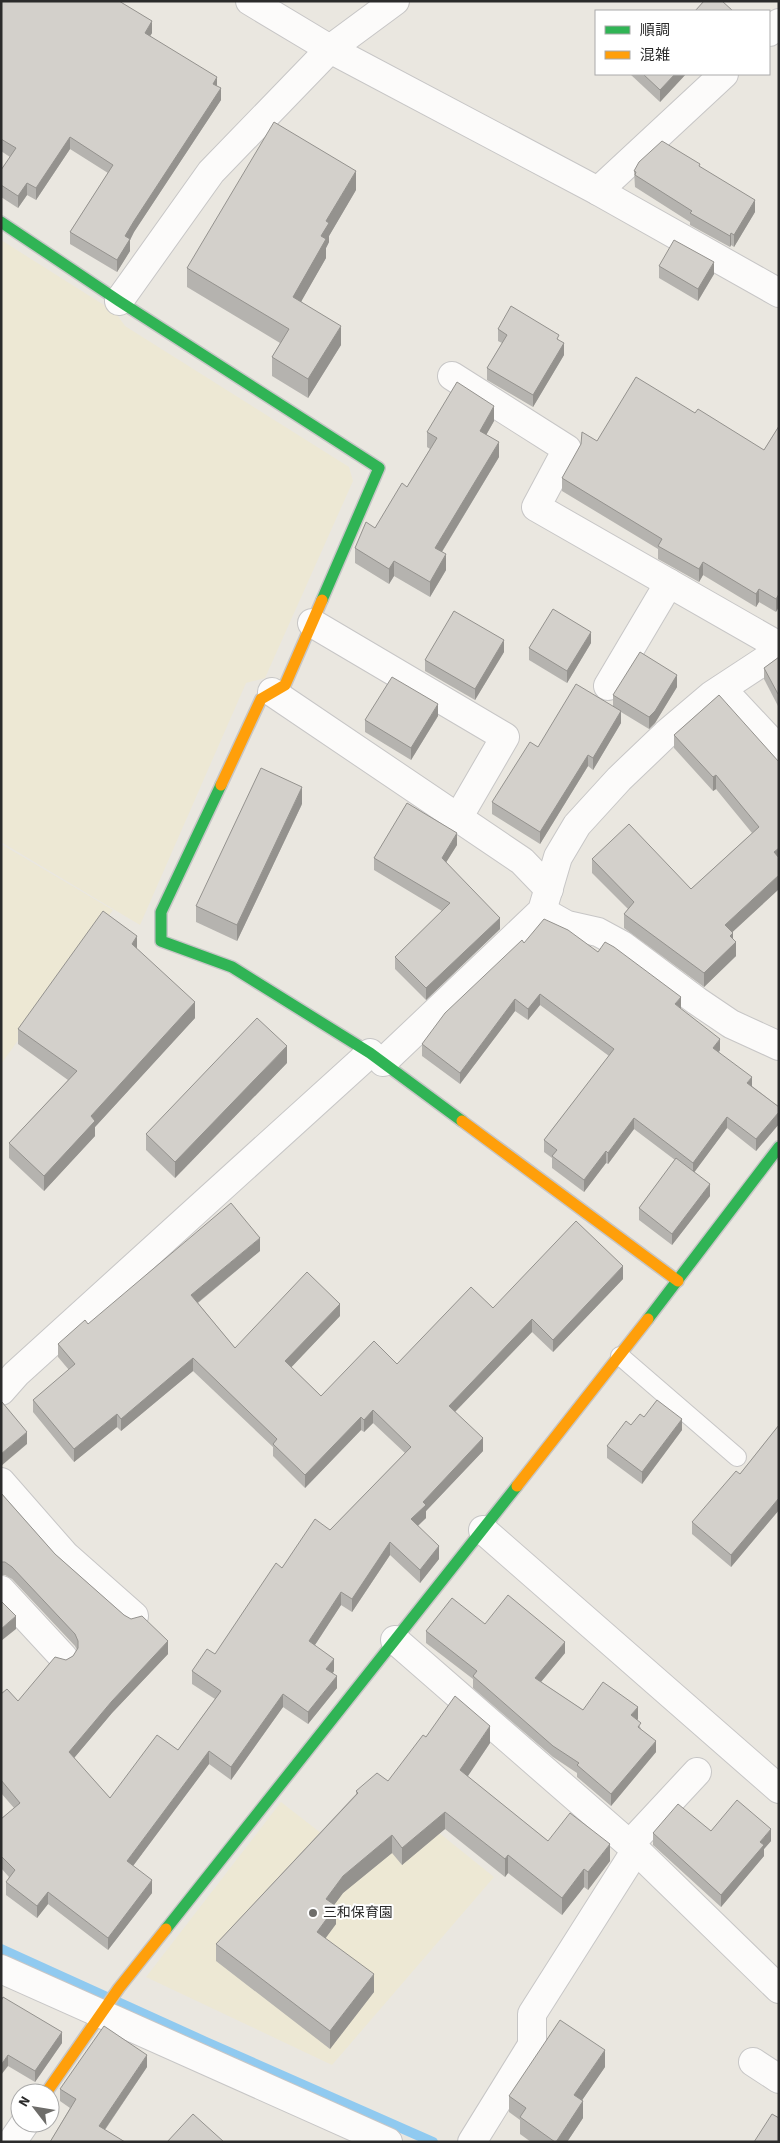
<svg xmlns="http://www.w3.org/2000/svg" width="780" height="2143" viewBox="0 0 780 2143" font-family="'Source Sans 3','Noto Sans JP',sans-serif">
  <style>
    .education { fill: #ede8d4 }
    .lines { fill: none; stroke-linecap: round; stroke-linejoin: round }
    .stream { stroke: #90caf0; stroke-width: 10 }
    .lane-casing { stroke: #c7c6c6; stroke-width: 20 }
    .street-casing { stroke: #c7c6c6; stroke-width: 30 }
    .fast-casing { stroke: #c7c6c6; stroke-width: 14 }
    .slow-casing { stroke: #c7c6c6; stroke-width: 14 }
    .lane { stroke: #fcfbfa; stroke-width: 18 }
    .street { stroke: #fcfbfa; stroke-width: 28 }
    .fast { stroke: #30b455; stroke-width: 11 }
    .slow { stroke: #ff9f0a; stroke-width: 11 }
    .wall { fill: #b5b3af }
    .shaded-wall { fill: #94928e }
    .building { fill: #d3d0cb; stroke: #94928e }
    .poi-dot { fill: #6e6d6a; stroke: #fff; stroke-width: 2 }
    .labels { text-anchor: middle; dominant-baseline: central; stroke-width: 4; stroke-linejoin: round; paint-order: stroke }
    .poi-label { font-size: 14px; fill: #2b2b2b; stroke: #fff; text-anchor: start }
  </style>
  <rect width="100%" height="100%" fill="#eae7e0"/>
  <g class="education">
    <path d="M1 240 115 312 125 326 349 467 353 481 265 678 246 683 140 925 1 842Z"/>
    <path d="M1 844 113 910 1 1064Z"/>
    <path d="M377 1783 494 1877 332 2065 146 1977 281 1802 326 1837Z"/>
  </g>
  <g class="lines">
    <path class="stream" d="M1 1949 206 2042 433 2142"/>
    <defs>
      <path id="lane" d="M620 1356 737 1457"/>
      <g id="street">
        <path d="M250 1 330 49 598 191 779 293"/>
        <path d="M769 32 779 23"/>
        <path d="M598 191 724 74"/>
        <path d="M119 301 211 172 330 49 395 1"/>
        <path d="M452 376 567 449 536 507 779 646"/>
        <path d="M312 623 505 737 458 818"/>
        <path d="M608 686 669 583"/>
        <path d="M722 689 779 750"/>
        <path d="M272 692 522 861 549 889"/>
        <path d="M542 911 567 925 598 932 622 945 697 1001 731 1024 779 1046"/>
        <path d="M383 1062 542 911 558 857 577 825 619 779 666 734 712 695 779 651"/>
        <path d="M1 1391 16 1374 370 1053"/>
        <path d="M1 1482 65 1555 134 1616"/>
        <path d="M483 1530 779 1789"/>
        <path d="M1 1590 63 1657"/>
        <path d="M395 1640 636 1850 779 1989"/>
        <path d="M630 1844 697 1772"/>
        <path d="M1 1969 388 2142"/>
        <path d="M753 2062 779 2079"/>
        <path d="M12 2142 25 2123"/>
        <path d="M472 2142 532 2045V2014L636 1850"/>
      </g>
      <g id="fast">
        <path d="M1 222 119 301 379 468 322 600"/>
        <path d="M221 785 161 912V941L232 967 370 1053 462 1121"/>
        <path d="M648 1319 779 1147"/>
        <path d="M166 1929 517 1486"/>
      </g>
      <g id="slow">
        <path d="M221 785 261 699 285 685 322 600"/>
        <path d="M462 1121 678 1281"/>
        <path d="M517 1486 648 1319"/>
        <path d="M46 2093 119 1988 166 1929"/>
      </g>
    </defs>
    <use href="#lane" class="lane-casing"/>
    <use href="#street" class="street-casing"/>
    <use href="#fast" class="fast-casing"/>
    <use href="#slow" class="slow-casing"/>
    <use href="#lane" class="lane"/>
    <use href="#street" class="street"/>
    <use href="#fast" class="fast"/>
    <use href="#slow" class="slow"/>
  </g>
  <g class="wall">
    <path d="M1 1 152 33 150 36 217 86 221 100 134 232 130 240V251L117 272 70 244V232L108 173 70 149 36 200 27 195 18 208 1 197V170L10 157 1 151Z"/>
    <path d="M630 74H686L660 102Z"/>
    <path d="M700 167 755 212 734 247 731 245 730 247 690 225V222L635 187 634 171Z"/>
    <path d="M356 190 329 236V242L326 248V258L301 301 341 345 308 398 272 376V357L280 343 187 287V268Z"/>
    <path d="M659 266 714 274 698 301 659 278Z"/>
    <path d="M498 329 559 340 564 355 533 407 487 380V368L502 343 498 341Z"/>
    <path d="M695 413 764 450 779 426 776 612 759 602 756 607 703 575 699 582 658 559V549L562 491V478L597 441Z"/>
    <path d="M494 421 486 435 499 457 442 552 446 570 430 597 394 576 389 584 355 563V548L375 528 407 487 430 449 427 447V432Z"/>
    <path d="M591 643 567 683 529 660V648Z"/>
    <path d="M504 652 475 700 425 671V660Z"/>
    <path d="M779 657V706H778L764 679V668Z"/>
    <path d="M677 687 655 723 649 729 621 712V723L593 770 588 766 540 844 492 814V802L538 747 613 706V695Z"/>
    <path d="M719 695 779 889 732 932 736 956 704 987 624 928V914L628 909 592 873V859L691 889 752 833 716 789 713 791 674 748V735Z"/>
    <path d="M438 716 411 760 365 732V720Z"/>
    <path d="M302 804 237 941 196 922V906Z"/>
    <path d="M457 845 446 862 500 929 426 1000 395 969V957L442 911 374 870V858Z"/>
    <path d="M524 943 598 952 681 1009 720 1050 719 1052 752 1086 779 1107V1124L756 1151 727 1128 694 1172 710 1196 672 1245 639 1220V1208L675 1160 634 1129 608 1164 606 1163 584 1192 552 1168V1158L544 1152V1140L609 1056 540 1005 528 1020 515 1011 460 1084 422 1056V1044Z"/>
    <path d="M137 949 195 1018 95 1127V1136L44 1191 9 1158V1143L68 1080 18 1044V1029Z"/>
    <path d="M287 1063 175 1178 146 1150V1134Z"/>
    <path d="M260 1251 198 1303 235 1348 340 1316 291 1367 321 1396 397 1364 493 1308 623 1279 553 1352 532 1332 455 1412 483 1451 426 1511V1518L418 1526 439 1559 420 1583 390 1555 352 1612 341 1605 315 1645 334 1671 333 1673 337 1688 308 1724 283 1707 231 1780 209 1764 133 1866 152 1893 108 1950 48 1904 37 1918 6 1895V1882L9 1877 1 1868V1819L14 1808 1 1793V1694L18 1701 66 1660 73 1656 77 1650 75 1646 12 1579 5 1575H1V1493L55 1554 168 1654 112 1713 74 1758 110 1798 178 1750 215 1699 192 1684V1671L215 1654 282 1568 330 1530 405 1453 373 1423 364 1432 361 1430 305 1488 273 1456V1447L193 1371 121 1431 117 1427 74 1462 33 1412V1400L69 1370 58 1357V1344L88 1324Z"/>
    <path d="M631 1425 682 1430 642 1484 607 1458V1446Z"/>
    <path d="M779 1425V1510L731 1567 692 1534V1522L740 1474Z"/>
    <path d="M485 1624 565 1653 541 1682 583 1710 638 1719 637 1720 641 1729 656 1752 611 1806 577 1777V1773L553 1757 473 1688V1679L426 1643V1631Z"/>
    <path d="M426 1737 490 1743 467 1776 548 1841 610 1861 588 1890 584 1887 562 1915 508 1873 505 1877 445 1829 402 1865 392 1853 343 1893 334 1905 336 1924 325 1938 374 1992 330 2049 216 1961V1944L356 1794V1791L388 1781Z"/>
    <path d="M711 1831 771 1841 764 1849V1856L721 1907 653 1845V1833Z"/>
    <path d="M1 2001 62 2043 35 2082 8 2066Z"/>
    <path d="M147 2067 105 2130 50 2142 70 2108 60 2101V2089Z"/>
    <path d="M605 2067 582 2100 583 2118 567 2142H531L520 2134V2120L509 2112V2096Z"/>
  </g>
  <g class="shaded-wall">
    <path d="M152 21V33L145 44V33Z"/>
    <path d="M675 74H686L660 102V90Z"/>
    <path d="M217 77V89L213 84Z"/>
    <path d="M221 88V100L134 232 130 240V251L117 272V260L125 236 134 221Z"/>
    <path d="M70 137V149L36 200V188Z"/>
    <path d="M356 171V190L329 236V242L326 248V258L293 316V297L321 236 326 221Z"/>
    <path d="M27 183V195L18 208V196Z"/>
    <path d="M755 200V212L734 247V235Z"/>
    <path d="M731 233V245L730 247V236Z"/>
    <path d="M714 262V274L698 301V289Z"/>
    <path d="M341 326V345L308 398V379Z"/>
    <path d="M564 343V355L533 407V395Z"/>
    <path d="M494 406V421L480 446V431Z"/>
    <path d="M499 442V457L435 563V548Z"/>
    <path d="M446 554V570L430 597V582Z"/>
    <path d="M394 561V576L389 584V569Z"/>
    <path d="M703 562V575L699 582V569Z"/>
    <path d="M759 589V602L756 607V594Z"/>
    <path d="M779 594V607L776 612V599Z"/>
    <path d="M591 632V643L567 683V671Z"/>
    <path d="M504 640V652L475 700V689Z"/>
    <path d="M677 675V687L655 723 649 729V717Z"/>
    <rect x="778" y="694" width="1" height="12"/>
    <path d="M438 704V716L411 760V748Z"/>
    <path d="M621 711V723L593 770V758Z"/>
    <path d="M588 755V766L540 844V832Z"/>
    <path d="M716 775V789L713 791V777Z"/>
    <path d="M302 787V804L237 941V925Z"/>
    <path d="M457 833V845L442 869V858Z"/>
    <path d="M779 848V862L774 852Z"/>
    <path d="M779 875V889L725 939V925Z"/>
    <path d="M500 918V929L426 1000V988Z"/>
    <path d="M733 933V945L736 942V956L704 987V973L730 936Z"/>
    <path d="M137 936V952L132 944Z"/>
    <path d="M540 994V1005L528 1020V1009Z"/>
    <path d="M681 997V1009L675 1004Z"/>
    <path d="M515 999V1011L460 1084V1073Z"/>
    <path d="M195 1002V1018L95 1127V1136L44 1191V1176L91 1116Z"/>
    <path d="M720 1039V1050L713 1059V1048Z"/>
    <path d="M287 1046V1063L175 1178V1162Z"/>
    <path d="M752 1077V1088L747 1083Z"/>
    <path d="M779 1112V1124L756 1151V1139Z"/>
    <path d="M727 1117V1128L693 1174V1163Z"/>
    <path d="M634 1118V1129L608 1164V1153Z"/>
    <path d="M606 1151V1163L584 1192V1180Z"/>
    <path d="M710 1184V1196L672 1245V1234Z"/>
    <path d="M260 1238V1251L191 1308V1295Z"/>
    <path d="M623 1266V1279L553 1352V1340Z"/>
    <path d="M340 1304V1316L285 1374V1361Z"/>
    <path d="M532 1319V1332L449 1418V1406Z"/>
    <path d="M193 1358V1371L121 1431V1419Z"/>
    <path d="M373 1410V1423L364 1432V1420Z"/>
    <path d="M117 1414V1427L74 1462V1449Z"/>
    <path d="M361 1417V1430L305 1488V1475Z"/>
    <path d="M682 1419V1430L642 1484V1472Z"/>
    <path d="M27 1432V1444L1 1466V1454Z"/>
    <path d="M483 1438V1451L426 1511V1518L411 1532V1519L423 1502Z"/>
    <path d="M779 1498V1510L731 1567V1555Z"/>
    <path d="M390 1542V1555L352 1612V1599Z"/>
    <path d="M439 1546V1559L420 1583V1570Z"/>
    <path d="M341 1592V1605L309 1654V1641Z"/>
    <path d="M16 1616V1629L1 1641V1629Z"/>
    <path d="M168 1641V1654L112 1713 69 1764V1752L112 1701Z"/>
    <path d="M565 1642V1653L535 1689V1678Z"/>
    <path d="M334 1659V1671L326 1681V1669Z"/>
    <path d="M337 1676V1688L308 1724V1712Z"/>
    <path d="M283 1694V1707L231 1780V1767Z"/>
    <path d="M638 1707V1719L631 1727V1715Z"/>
    <path d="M490 1726V1743L460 1788V1770Z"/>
    <path d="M656 1741V1752L611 1806V1794Z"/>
    <path d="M209 1751V1764L127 1874V1861Z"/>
    <path d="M445 1812V1829L402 1865V1848Z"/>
    <path d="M771 1829V1841L764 1849V1856L721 1907V1895L760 1842Z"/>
    <path d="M392 1835V1853L343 1893 326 1916V1899L343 1876Z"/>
    <path d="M610 1844V1861L588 1890V1872Z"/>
    <path d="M508 1855V1873L505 1877V1859Z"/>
    <path d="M584 1869V1887L562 1915V1898Z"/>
    <path d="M152 1880V1893L108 1950V1938Z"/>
    <path d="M48 1892V1904L37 1918V1906Z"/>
    <path d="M336 1906V1924L317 1950V1932Z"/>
    <path d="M374 1974V1992L330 2049V2031Z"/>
    <path d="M62 2032V2043L35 2082V2071Z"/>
    <path d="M605 2050V2067L574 2112V2095Z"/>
    <path d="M8 2055V2066L1 2075V2065Z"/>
    <path d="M147 2055V2067L99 2138V2126Z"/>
    <path d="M583 2101V2118L567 2142H556Z"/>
  </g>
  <g class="building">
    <path d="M1 1H119L152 21 145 33 217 77 213 84 221 88 134 221 125 236 130 239 117 260 70 232 113 165 70 137 36 188 27 183 18 196 1 185V170L16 148 1 139Z"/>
    <path d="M704 1H722L733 11H695Z"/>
    <path d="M643 74H675L660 90Z"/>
    <path d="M274 122 356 171 326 221 329 223 321 236 326 239 293 297 341 326 308 379 272 357 289 329 187 268Z"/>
    <path d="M662 141 700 164 699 166 755 200 734 235 731 233 730 236 690 213 692 211 635 175 636 172 634 171 639 162Z"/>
    <path d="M674 240 714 262 698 289 659 266Z"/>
    <path d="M511 306 559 335 557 339 564 343 533 395 487 368 507 335 498 329Z"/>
    <path d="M636 377 695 413 698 409 764 450 779 426V594L776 599 759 589 756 594 703 562 699 569 658 546 662 539 562 478 581 444 582 432 597 441Z"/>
    <path d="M457 382 494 406 480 431 499 442 435 548 446 554 430 582 394 561 389 569 355 548 366 522 375 528 402 483 407 487 437 438 427 432Z"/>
    <path d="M553 609 591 632 567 671 529 648Z"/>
    <path d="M454 611 504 640 475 689 425 660Z"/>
    <path d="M640 652 677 675 655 711 649 717 613 695Z"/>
    <path d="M779 657V694H778L764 668Z"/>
    <path d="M392 677 438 704 411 748 365 720Z"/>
    <path d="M576 684 621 711 593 758 588 755 540 832 492 802 530 742 538 747Z"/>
    <path d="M719 695 779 762V848L774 852 779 858V875L725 925 733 933 730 936 736 942 704 973 624 914 634 902 592 859 629 824 691 889 759 827 716 775 713 777 674 735Z"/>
    <path d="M261 768 302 787 237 925 196 906Z"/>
    <path d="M407 803 457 833 442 858 500 918 426 988 395 957 450 903 374 858Z"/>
    <path d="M103 911 137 936 132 944 195 1002 91 1116 95 1121 44 1176 9 1143 77 1071 18 1029Z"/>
    <path d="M544 919 568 930 598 952 605 942 614 947 681 997 675 1004 720 1039 713 1048 752 1077 747 1083 779 1107V1112L756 1139 727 1117 693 1163 634 1118 608 1153 606 1151 584 1180 552 1156 557 1150 544 1140 614 1049 540 994 528 1009 515 999 460 1073 422 1044 445 1013 522 940 524 943Z"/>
    <path d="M257 1018 287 1046 175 1162 146 1134Z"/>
    <path d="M676 1158 710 1184 672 1234 639 1208Z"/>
    <path d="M231 1203 260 1238 191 1295 235 1348 307 1272 340 1304 285 1361 321 1396 374 1341 397 1364 471 1287 493 1308 576 1221 623 1266 553 1340 532 1319 449 1406 483 1438 423 1502 426 1505 411 1519 439 1546 420 1570 390 1542 352 1599 341 1592 309 1641 334 1659 326 1669 337 1676 308 1712 283 1694 231 1767 209 1751 127 1861 152 1880 108 1938 48 1892 37 1906 6 1882 15 1870 1 1856V1819L20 1803 1 1780V1694L7 1689 18 1701 55 1657 66 1660 73 1656 78 1648V1641L75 1634 12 1567 5 1562H1V1493L55 1554 124 1615 131 1619 142 1616 168 1641 112 1701 69 1752 110 1798 157 1735 178 1750 221 1691 192 1671 207 1649 215 1654 276 1563 282 1568 315 1519 330 1530 411 1447 373 1410 364 1420 361 1417 305 1475 273 1444 277 1439 193 1358 121 1419 117 1414 74 1449 33 1400 75 1364 58 1344 85 1320 88 1324Z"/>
    <path d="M657 1400 682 1419 642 1472 607 1446 626 1421 631 1425 640 1414 644 1417Z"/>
    <path d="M2 1402 27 1432 1 1454V1403Z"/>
    <path d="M779 1425V1498L731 1555 692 1522 736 1471 740 1474Z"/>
    <path d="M508 1595 565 1642 535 1678 583 1710 603 1682 638 1707 631 1715 641 1723 638 1727 656 1741 611 1794 577 1765 579 1763 553 1746 473 1676 477 1671 426 1631 452 1598 485 1624Z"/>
    <path d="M1 1601 16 1616 1 1629Z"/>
    <path d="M455 1696 490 1726 460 1770 548 1841 570 1813 610 1844 588 1872 584 1869 562 1898 508 1855 505 1859 445 1812 402 1848 392 1835 343 1876 326 1899 336 1906 317 1932 374 1974 330 2031 216 1944 358 1793 356 1791 377 1773 388 1781 423 1735 426 1737Z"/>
    <path d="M737 1800 771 1829 760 1842 764 1845 721 1895 653 1833 678 1804 711 1831Z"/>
    <path d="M3 1997 62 2032 35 2071 8 2055 1 2065V2001Z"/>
    <path d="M560 2020 605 2050 574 2095 583 2101 556 2142H555L520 2117 526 2108 509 2096Z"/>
    <path d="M104 2026 147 2055 99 2126 125 2142H50L76 2099 60 2089Z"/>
    <path d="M193 2114 224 2142H167Z"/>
    <path d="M772 2114 779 2118V2142H754Z"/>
  </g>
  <circle class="poi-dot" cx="313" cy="1913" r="5"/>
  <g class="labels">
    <g class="poi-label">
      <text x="323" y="1913">三和保育園</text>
    </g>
  </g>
  <rect width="780" height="2143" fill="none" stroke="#2b2b2b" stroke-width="5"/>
  <rect x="595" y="10" width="175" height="65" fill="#ffffff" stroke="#aaaaaa"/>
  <rect x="605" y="26" width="25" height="8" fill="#30b455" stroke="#aaaaaa"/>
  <text x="640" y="35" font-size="15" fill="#2b2b2b">順調</text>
  <rect x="605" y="51" width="25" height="8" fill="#ff9f0a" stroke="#aaaaaa"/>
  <text x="640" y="60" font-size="15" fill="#2b2b2b">混雑</text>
  <g transform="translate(35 2108) rotate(301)"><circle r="24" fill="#ffffff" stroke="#aaaaaa"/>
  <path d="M0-4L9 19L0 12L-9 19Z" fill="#6e6d6a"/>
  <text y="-8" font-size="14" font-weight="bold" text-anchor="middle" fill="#2b2b2b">N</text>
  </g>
</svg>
